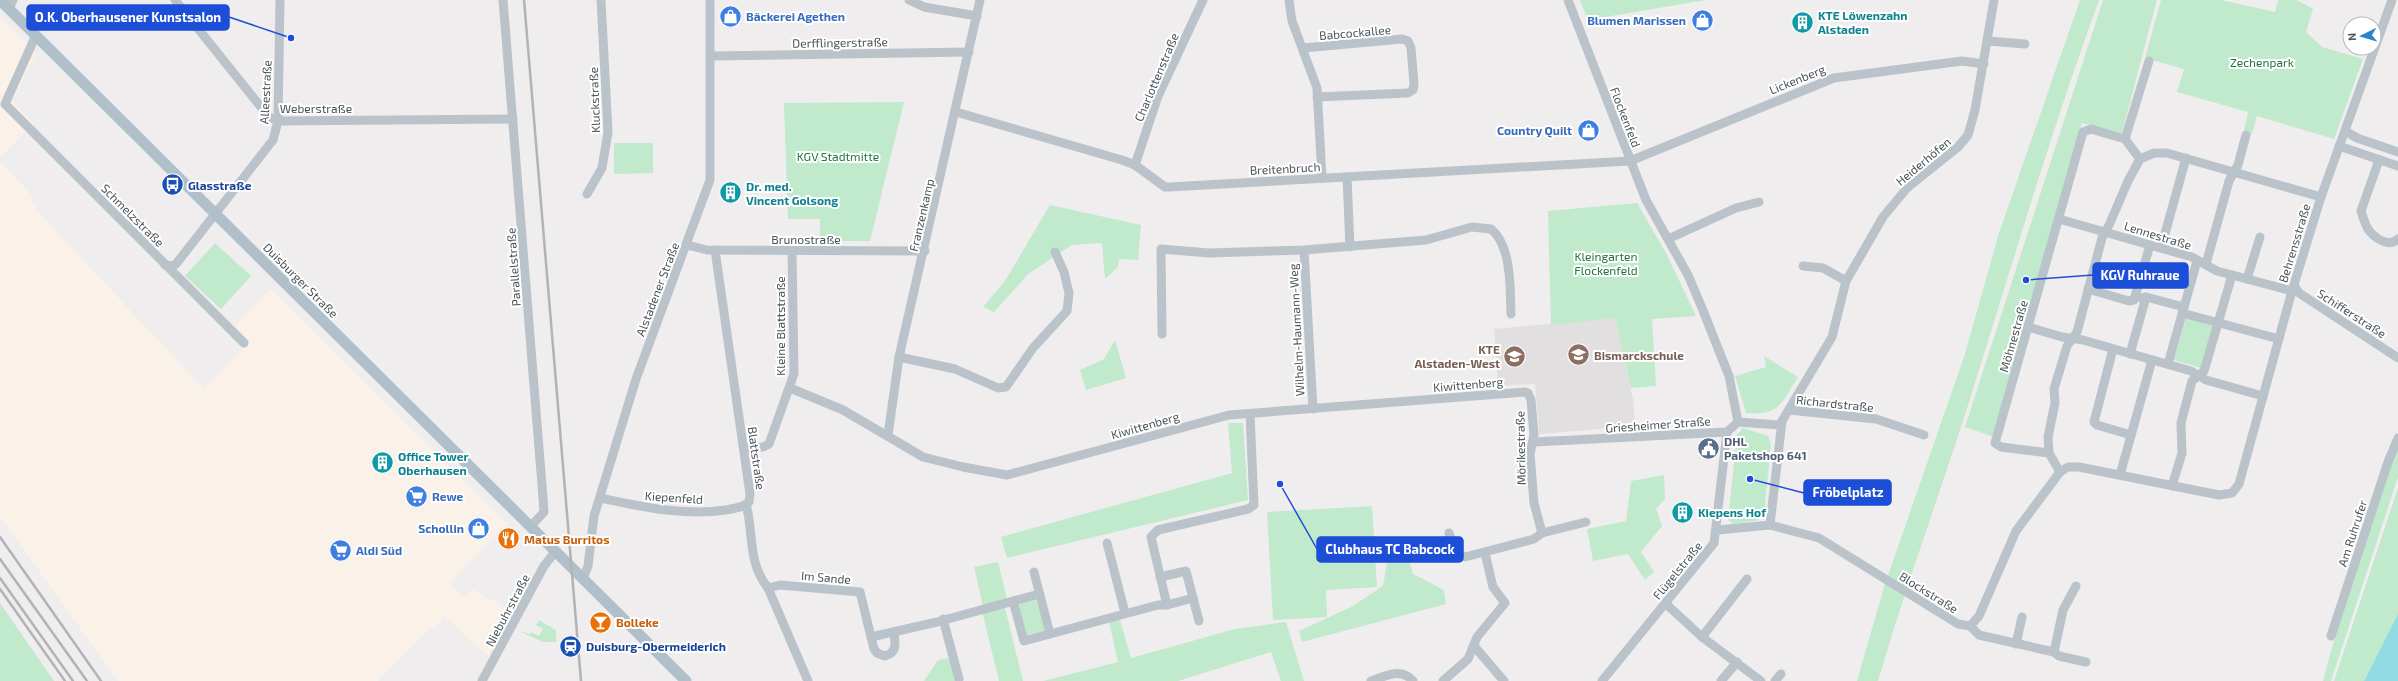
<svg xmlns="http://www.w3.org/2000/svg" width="2398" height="681" viewBox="0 0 2398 681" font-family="'Exo 2',sans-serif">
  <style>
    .commercial { fill: #faf2e8 }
    .education { fill: #e1dfdf }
    .green { fill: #c0eacb }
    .water { fill: #91dbe2 }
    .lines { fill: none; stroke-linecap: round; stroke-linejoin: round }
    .minor { stroke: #bac3c9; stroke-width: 9 }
    .major { stroke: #b0c0ca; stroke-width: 11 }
    .rail { stroke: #b0b4b7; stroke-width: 2.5 }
    .labels { text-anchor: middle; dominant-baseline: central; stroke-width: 4; stroke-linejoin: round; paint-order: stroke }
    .culture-label { font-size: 12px; font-weight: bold; fill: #0d838f; stroke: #fff; text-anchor: start }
    .shop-label { font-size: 12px; font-weight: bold; fill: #366cbe; stroke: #fff; text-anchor: start }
    .street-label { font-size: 12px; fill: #485359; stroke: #fff }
    .park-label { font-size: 12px; fill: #207340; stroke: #fff }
    .transit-label { font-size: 12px; font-weight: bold; fill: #164399; stroke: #fff; text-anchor: start }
    .education-label { font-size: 12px; font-weight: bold; fill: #785e54; stroke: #fff; text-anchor: end }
    .service-label { font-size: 12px; font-weight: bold; fill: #4e5e75; stroke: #fff; text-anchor: start }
    .food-label { font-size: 12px; font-weight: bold; fill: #c56008; stroke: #fff; text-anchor: start }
    .leader { fill: none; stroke: #1d4ed8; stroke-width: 1.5 }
    .callout-dot { fill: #1d4ed8; stroke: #fff; stroke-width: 1.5 }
    .callout { fill: #1d4ed8; stroke: #1d4ed8; stroke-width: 1.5 }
    .callout-label { font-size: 13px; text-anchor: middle; font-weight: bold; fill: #fff }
  </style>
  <rect width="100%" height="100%" fill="#f0edee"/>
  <g class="commercial">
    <path d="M0 17 36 53 12 101 34 123 0 157Z"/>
    <path d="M0 162 34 198 31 201 47 222 204 389 250 342 235 325 271 289 507 524 450 582 464 597 472 589 512 612 488 656 445 616 431 630 429 629 378 681H118L0 516Z"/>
  </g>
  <path class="education" d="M1615 318 1633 399 1635 426 1539 434 1535 384 1498 386 1494 329Z"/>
  <g class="green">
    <path d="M1580 0H1706L1588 20Z"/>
    <path d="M2080 0H2099C2053 126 2015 255 1975 383 1944 483 1907 581 1878 681H1857L1884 587 1965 354 1999 233Z"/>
    <path d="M2103 0H2157L2122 133 2082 123 1997 438 1965 427Z"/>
    <path d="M2161 0H2221L2275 12 2278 0H2297L2313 9 2306 32 2322 47 2363 59 2334 139 2257 116 2252 134 2244 131 2248 112 2177 92 2184 69 2145 58Z"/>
    <path d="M904 102 870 241H820V219H788L784 103Z"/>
    <path d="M614 143H653V173L614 174Z"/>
    <path d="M1637 203 1667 255 1696 316 1652 319 1656 386 1631 388 1615 318 1551 325 1548 211Z"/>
    <path d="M1050 205 1141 225 1138 260 1119 259 1118 267 1105 279 1102 243 1072 245 1028 274 994 312 983 307 1005 281Z"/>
    <path d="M215 243 251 276 221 309 185 276Z"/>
    <path d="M2186 318 2213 326 2201 368 2174 360Z"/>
    <path d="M1115 340 1126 378 1086 390 1080 370 1104 359Z"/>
    <path d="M1764 356 1798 377C1782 402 1780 416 1746 413L1735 376 1766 367Z"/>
    <path d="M1228 423H1243L1248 500 1007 558 1001 537 1232 473Z"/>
    <path d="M1743 428 1768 436 1771 444 1764 514 1756 521 1733 524 1728 520 1737 435Z"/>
    <path d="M2398 447V477L2331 681H2323C2344 602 2368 523 2398 447Z"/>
    <path d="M1664 475 1665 499 1656 509 1662 526 1641 552 1654 572 1645 580 1628 554 1593 561 1587 529 1626 521 1631 481Z"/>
    <path d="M2398 488V614L2364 681H2334Z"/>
    <path d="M1372 506 1377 587 1326 590 1327 617 1273 620 1267 512Z"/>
    <path d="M1403 543 1413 574 1444 590 1446 604 1302 642 1299 631 1351 607 1383 586 1389 551Z"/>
    <path d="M998 562 1007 599 983 606 974 567Z"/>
    <path d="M1036 599 1045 630 1043 633 1027 635 1019 606 1020 603Z"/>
    <path d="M0 603 54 681H0Z"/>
    <path d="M1005 608 1023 681H999L982 611Z"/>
    <path d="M539 620 556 630V642H543L519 631 530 634 531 632 539 636 543 629 536 625Z"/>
    <path d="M1120 620 1131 658 1235 629 1286 622 1304 681H1281L1271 652 1178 681H1043L1118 662 1109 622Z"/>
    <path d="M949 658 955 681H924L938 660Z"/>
  </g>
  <path class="water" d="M2398 614V681H2364Z"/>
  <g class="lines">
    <g class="minor">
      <path d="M175 0 269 117 278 121 513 119"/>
      <path d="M503 0 543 498 544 512 530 527"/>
      <path d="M909 0 924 7 977 16"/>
      <path d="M1289 0 1292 21 1317 88 1322 178"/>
      <path d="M1568 0 1646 200 1688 275 1702 308 1729 376 1738 422"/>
      <path d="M9 9 13 0"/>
      <path d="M36 35 5 104 244 343"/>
      <path d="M1988 41 2025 44"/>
      <path d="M1303 48 1402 39 1408 41 1411 48 1414 84 1413 90 1408 93 1317 97"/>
      <path d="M711 56 969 52"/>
      <path d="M956 112 1122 160 1135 165 1165 187H1169L1630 161 1834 78 1962 61 1984 64"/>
      <path d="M2345 131 2357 138 2398 152"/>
      <path d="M2125 139 2149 61"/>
      <path d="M2339 146 2398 166"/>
      <path d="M2379 160 2361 211C2363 217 2365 224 2368 229 2374 238 2389 248 2398 239"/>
      <path d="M1135 165 1158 96 1203 0"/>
      <path d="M1347 177 1350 247"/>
      <path d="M587 194 602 168 608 132 601 0"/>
      <path d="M2059 219 2192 257 2217 271 2292 291"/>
      <path d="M1668 239 1736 208 1759 202"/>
      <path d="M687 245 707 250 925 251"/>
      <path d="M2161 248 2186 158"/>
      <path d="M1304 250 1313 409"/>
      <path d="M2206 264 2229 181 2238 165 2246 135"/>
      <path d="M165 265 173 266 176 264 273 140 278 121 280 0"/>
      <path d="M1803 266 1823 268 1846 281"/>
      <path d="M2247 279 2260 237"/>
      <path d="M2295 287 2299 293 2398 358"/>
      <path d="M2088 289 2129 301 2134 300 2150 245"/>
      <path d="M2141 298 2146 297 2184 307"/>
      <path d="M2182 313 2279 339"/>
      <path d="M2028 327 2062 337 2083 340 2191 371 2206 380 2263 396"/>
      <path d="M1162 334 1161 249 1209 253 1304 250 1426 240 1472 227 1491 229C1512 246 1510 289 1511 314"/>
      <path d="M2113 349 2094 422 2097 425 2131 435"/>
      <path d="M2130 354 2146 297"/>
      <path d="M899 357 955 369 998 388 1006 387 1033 348 1067 311 1069 293 1064 272 1055 252"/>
      <path d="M2168 364 2197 261"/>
      <path d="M790 388 843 410 923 457 963 467 1007 475 1229 415 1525 392 1528 393 1531 400 1534 435 1530 454 1534 503 1542 533 1586 522"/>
      <path d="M1789 410 1876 419 1924 435"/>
      <path d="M888 435 899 357 980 0"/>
      <path d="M1534 442 1727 432 1738 422 1780 425"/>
      <path d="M744 449 763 447 769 444 794 374 792 250"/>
      <path d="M2049 453 2001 447 1995 443 2083 132 2091 129 2125 139 2140 159"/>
      <path d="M2060 472 2049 453 2048 437 2055 403 2054 389 2067 346 2077 332 2102 238 2110 223 2128 181 2140 159 2154 153H2167L2321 197"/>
      <path d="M2120 475 2152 360"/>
      <path d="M2172 486 2182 453 2181 423 2192 381 2204 371 2232 275"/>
      <path d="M600 498C642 507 682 516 726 510 734 508 743 508 749 502L750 494 715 250"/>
      <path d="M746 504C754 533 747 562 768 588L808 681"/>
      <path d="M1770 525 1782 421 1832 337 1846 281 1883 217 1907 188 1958 147 1968 135 1975 110 1994 0"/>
      <path d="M1718 530 1770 525 1819 538 1958 624 1970 626 1979 616 2016 531 2060 472 2068 467H2079L2219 495 2232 493 2239 484 2292 291 2321 197 2392 0"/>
      <path d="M1449 533 1455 551 1465 557 1534 539 1542 533"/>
      <path d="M1107 543 1125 613"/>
      <path d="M1034 572 1050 634 1158 605H1167L1151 537 1158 530 1248 509 1254 505 1250 414"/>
      <path d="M1160 577 1186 571 1193 598 1167 605"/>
      <path d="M583 579 588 566 594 516 636 379 710 180V0"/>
      <path d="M768 588 780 585 860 592 874 649 877 653 885 656C898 652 895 643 894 632"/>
      <path d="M1193 598 1199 621"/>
      <path d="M1013 601 1024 641 1050 634"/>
      <path d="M1665 603 1702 637 1761 681"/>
      <path d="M943 619 959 679"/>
      <path d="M1970 626 1979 635 2054 652 2059 656 2086 662"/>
      <path d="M2331 636 2388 462 2398 438"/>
      <path d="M871 637 937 622 1039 594"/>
      <path d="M1702 637 1747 579"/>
      <path d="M2016 644 2022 617"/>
      <path d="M1474 646 1504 681"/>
      <path d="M2054 652 2063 610 2076 586"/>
      <path d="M482 681 544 566 555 552"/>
      <path d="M1371 681C1386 676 1401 667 1413 681"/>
      <path d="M1443 681 1468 659 1477 637 1505 603 1493 587 1485 553"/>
      <path d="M1602 681 1714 543 1727 432"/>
      <path d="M1721 681 1737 662"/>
      <path d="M1775 681 1781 674"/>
    </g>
    <path class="major" d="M0 0 686 681"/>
    <g class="rail">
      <path d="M524 0 581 681"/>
      <path d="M0 537 101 681"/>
      <path d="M0 559 87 681"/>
      <path d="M0 578 73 681"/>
      <path d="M0 589 65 681"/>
    </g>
  </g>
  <defs>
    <symbol id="shop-disc" viewBox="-11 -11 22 22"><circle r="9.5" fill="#3f7fe0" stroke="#fff"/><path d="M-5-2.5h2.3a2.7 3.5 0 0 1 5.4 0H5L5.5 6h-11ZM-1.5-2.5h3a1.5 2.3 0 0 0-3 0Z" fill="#fff"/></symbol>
    <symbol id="building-disc" viewBox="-11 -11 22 22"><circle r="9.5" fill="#0f9aa8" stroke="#fff"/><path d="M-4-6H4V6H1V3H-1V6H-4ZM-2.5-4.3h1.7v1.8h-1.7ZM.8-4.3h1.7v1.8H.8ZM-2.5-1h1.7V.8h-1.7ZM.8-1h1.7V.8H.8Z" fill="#fff"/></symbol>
    <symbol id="bus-disc" viewBox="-11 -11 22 22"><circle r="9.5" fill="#1a4fb4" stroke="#fff"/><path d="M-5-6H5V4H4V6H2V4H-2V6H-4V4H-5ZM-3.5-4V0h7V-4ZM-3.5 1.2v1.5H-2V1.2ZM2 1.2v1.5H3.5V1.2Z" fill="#fff"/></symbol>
    <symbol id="school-disc" viewBox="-11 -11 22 22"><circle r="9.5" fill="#8d6e63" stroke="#fff"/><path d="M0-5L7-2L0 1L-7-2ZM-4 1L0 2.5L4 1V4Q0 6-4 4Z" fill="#fff"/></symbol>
    <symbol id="civic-disc" viewBox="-11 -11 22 22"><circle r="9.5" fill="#5c6f8a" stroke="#fff"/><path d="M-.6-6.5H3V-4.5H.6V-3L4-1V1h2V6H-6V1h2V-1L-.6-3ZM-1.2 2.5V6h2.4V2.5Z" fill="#fff"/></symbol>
    <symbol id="supermarket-disc" viewBox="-11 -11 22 22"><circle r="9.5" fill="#3f7fe0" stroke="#fff"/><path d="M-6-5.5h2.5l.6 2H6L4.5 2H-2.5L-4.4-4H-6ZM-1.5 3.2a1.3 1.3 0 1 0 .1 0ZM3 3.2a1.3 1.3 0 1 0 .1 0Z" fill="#fff"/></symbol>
    <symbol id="restaurant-disc" viewBox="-11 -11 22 22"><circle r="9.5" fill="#e8710a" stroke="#fff"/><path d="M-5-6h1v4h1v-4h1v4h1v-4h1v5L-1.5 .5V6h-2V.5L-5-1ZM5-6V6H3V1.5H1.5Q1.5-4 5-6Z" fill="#fff"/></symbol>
    <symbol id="bar-disc" viewBox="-11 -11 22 22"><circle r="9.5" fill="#e8710a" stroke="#fff"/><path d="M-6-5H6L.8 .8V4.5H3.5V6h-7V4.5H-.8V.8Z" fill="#fff"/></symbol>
    <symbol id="station-disc" viewBox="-11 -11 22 22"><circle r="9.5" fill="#1a4fb4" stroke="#fff"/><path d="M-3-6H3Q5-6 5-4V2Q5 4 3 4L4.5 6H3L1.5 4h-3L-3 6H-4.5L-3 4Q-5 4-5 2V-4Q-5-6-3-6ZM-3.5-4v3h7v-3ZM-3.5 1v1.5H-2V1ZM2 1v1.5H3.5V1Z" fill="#fff"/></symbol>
  </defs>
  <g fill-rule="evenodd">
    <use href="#shop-disc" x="718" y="4" width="25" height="25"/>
    <use href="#shop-disc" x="1690" y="8" width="25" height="25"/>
    <use href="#building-disc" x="1790" y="10" width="25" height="25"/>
    <use href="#shop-disc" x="1576" y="118" width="25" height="25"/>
    <use href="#bus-disc" x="160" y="172" width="25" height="25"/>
    <use href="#building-disc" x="718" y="180" width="25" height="25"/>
    <use href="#school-disc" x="1566" y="342" width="25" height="25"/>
    <use href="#school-disc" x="1502" y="344" width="25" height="25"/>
    <use href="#civic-disc" x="1696" y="436" width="25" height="25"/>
    <use href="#building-disc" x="370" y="450" width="25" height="25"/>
    <use href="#supermarket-disc" x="404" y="484" width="25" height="25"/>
    <use href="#building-disc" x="1670" y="500" width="25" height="25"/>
    <use href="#shop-disc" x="466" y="516" width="25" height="25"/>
    <use href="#restaurant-disc" x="496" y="526" width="25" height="25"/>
    <use href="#supermarket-disc" x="328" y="538" width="25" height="25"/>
    <use href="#bar-disc" x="588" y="610" width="25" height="25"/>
    <use href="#station-disc" x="558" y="634" width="25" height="25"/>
  </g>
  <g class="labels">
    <g class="culture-label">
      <text x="1818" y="15">KTE Löwenzahn<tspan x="1818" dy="14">Alstaden</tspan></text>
      <text x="746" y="186">Dr. med.<tspan x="746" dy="14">Vincent Golsong</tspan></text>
      <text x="398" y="456">Office Tower<tspan x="398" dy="14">Oberhausen</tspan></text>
      <text x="1698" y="512">Kiepens Hof</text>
    </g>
    <g class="shop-label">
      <text x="746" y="16">Bäckerei Agethen</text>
      <text x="1686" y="20" text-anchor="end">Blumen Marissen</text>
      <text x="1572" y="130" text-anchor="end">Country Quilt</text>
      <text x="432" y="496">Rewe</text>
      <text x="464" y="528" text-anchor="end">Schollin</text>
      <text x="356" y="550">Aldi Süd</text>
    </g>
    <g class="street-label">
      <text transform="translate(1355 32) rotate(-5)">Babcockallee</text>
      <text transform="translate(840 42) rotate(-1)">Derfflingerstraße</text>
      <text transform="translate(1156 77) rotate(-67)">Charlottenstraße</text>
      <text transform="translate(1797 79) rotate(-22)">Lickenberg</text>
      <text transform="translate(265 92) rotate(-87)">Alleestraße</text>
      <text transform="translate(594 100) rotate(-92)">Kluckstraße</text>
      <text x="316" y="108">Weberstraße</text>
      <text transform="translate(1626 117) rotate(69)">Flockenfeld</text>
      <text transform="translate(1923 161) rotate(-40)">Heiderhöfen</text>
      <text transform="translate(1285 168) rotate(-3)">Breitenbruch</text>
      <text transform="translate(133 215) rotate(45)">Schmelzstraße</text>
      <text transform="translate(921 215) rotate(-77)">Franzenkamp</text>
      <text transform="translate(2158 235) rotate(17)">Lennestraße</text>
      <text x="806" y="239">Brunostraße</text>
      <text transform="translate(2294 243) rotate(-73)">Behrensstraße</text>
      <text transform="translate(513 267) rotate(-94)">Parallelstraße</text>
      <text transform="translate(301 280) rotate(45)">Duisburger Straße</text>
      <text transform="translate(657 289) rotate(-69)">Alstadener Straße</text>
      <text transform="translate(2352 313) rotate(33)">Schifferstraße</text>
      <text transform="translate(780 326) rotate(-90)">Kleine Blattstraße</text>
      <text transform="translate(1296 330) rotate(-93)">Wilhelm-Haumann-Weg</text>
      <text transform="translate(2013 336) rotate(-74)">Möhnestraße</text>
      <text transform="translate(1468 384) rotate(-5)">Kiwittenberg</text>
      <text transform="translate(1835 403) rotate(6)">Richardstraße</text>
      <text transform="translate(1658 424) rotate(-4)">Griesheimer Straße</text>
      <text transform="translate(1145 425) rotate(-16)">Kiwittenberg</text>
      <text transform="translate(1520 448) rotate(-91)">Mörikestraße</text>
      <text transform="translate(757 458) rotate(82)">Blattstraße</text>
      <text transform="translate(674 497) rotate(4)">Kiepenfeld</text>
      <text transform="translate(2352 533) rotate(-72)">Am Ruhrufer</text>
      <text transform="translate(1677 570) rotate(-51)">Flügelstraße</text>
      <text transform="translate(826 577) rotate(5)">Im Sande</text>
      <text transform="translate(1929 592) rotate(32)">Blockstraße</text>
      <text transform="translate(507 610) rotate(-62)">Niebuhrstraße</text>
    </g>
    <g class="park-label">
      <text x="2262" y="62">Zechenpark</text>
      <text x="838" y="156">KGV Stadtmitte</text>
      <text x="1606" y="256">Kleingarten<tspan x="1606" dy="14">Flockenfeld</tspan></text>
    </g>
    <g class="transit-label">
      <text x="188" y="185">Glasstraße</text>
      <text x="586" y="646">Duisburg-Obermeiderich</text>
    </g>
    <g class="education-label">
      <text x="1500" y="349">KTE<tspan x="1500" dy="14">Alstaden-West</tspan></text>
      <text x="1594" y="355" text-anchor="start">Bismarckschule</text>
    </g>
    <g class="service-label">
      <text x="1724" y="441">DHL<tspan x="1724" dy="14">Paketshop 641</tspan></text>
    </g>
    <g class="food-label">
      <text x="524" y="539">Matus Burritos</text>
      <text x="616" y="622">Bolleke</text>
    </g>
  </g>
  <path class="leader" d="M291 38L229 17M2026 280L2093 275M1750 479L1804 493M1280 484L1317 549"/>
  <g class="callout-dot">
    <circle cx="291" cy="38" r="4"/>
    <circle cx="2026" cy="280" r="4"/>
    <circle cx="1750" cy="479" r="4"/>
    <circle cx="1280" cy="484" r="4"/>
  </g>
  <g class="callout">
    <rect x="27" y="5" width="202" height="25" rx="4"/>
    <rect x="2093" y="263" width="95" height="25" rx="4"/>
    <rect x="1804" y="480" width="87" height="25" rx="4"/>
    <rect x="1317" y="537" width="146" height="25" rx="4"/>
  </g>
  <g class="callout-label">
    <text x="128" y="22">O.K. Oberhausener Kunstsalon</text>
    <text x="2140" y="280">KGV Ruhraue</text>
    <text x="1848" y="497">Fröbelplatz</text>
    <text x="1390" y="554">Clubhaus TC Babcock</text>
  </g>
  <g transform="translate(2362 36) rotate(265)"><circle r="19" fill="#ffffff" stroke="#b6babd"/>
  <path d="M0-3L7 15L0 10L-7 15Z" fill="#2b84cc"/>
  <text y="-6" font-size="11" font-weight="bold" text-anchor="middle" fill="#485359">N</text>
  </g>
</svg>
